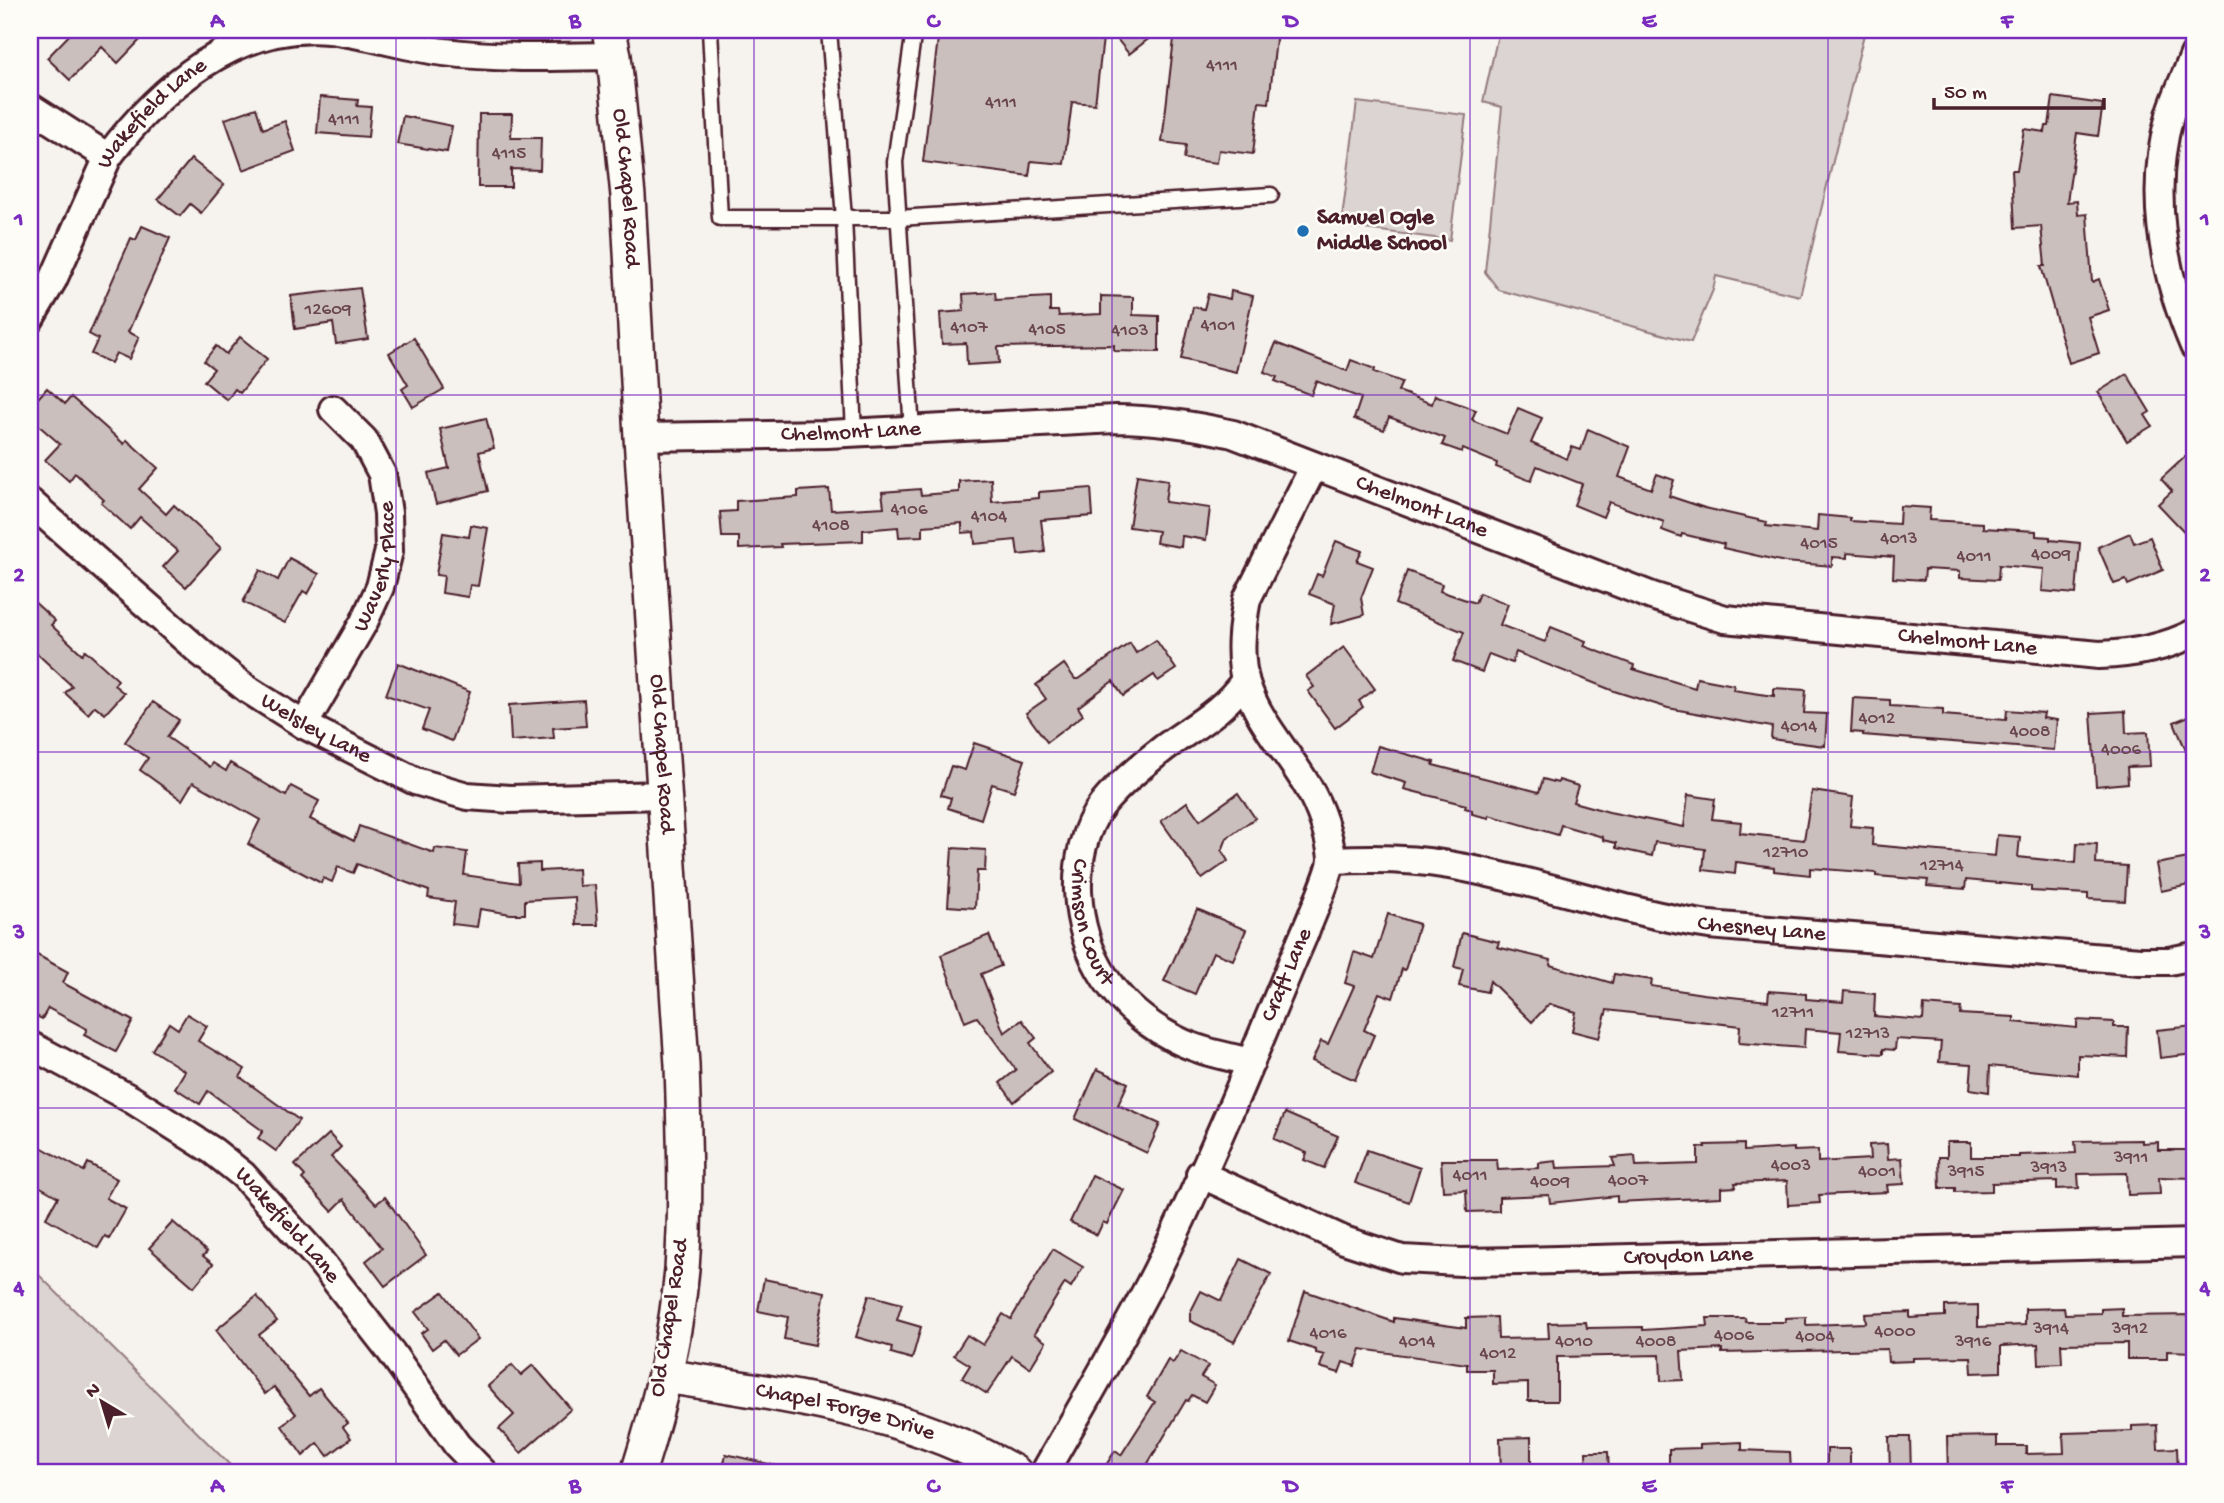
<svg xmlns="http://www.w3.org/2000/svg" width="2224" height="1503" viewBox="0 0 2224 1503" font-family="'Gochi Hand',sans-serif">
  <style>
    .green { fill: #dcd4d2; stroke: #937a7e; stroke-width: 2 }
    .building { fill: #cbbfbe; stroke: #4a1f2b; stroke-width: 2 }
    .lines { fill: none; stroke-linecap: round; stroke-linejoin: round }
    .service-casing { stroke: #4a1f2b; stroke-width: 19 }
    .minor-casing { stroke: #4a1f2b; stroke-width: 32 }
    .tertiary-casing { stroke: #4a1f2b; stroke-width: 38 }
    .service { stroke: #fdfcf7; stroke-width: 14 }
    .minor { stroke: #fdfcf7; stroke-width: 26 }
    .tertiary { stroke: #fdfcf7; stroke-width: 33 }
    .grid { fill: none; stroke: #7b2cbf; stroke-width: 2; stroke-opacity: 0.55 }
    .poi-dot { fill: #1f6fb2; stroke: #fdfcf7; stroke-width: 2.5 }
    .labels { text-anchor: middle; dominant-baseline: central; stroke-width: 5; stroke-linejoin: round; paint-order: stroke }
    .number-label { font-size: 19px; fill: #6a4750 }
    .street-label { font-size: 23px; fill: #4a1f2b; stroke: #fdfcf7 }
    .poi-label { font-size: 23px; font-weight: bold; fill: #4a1f2b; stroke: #fdfcf7; text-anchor: start }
    .neatline { fill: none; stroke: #7b2cbf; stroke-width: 2.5 }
    .grid-label { font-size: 23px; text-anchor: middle; font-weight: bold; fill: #7b2cbf }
  </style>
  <rect width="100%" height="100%" fill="#f6f3ef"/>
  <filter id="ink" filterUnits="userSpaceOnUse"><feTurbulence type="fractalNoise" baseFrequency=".0143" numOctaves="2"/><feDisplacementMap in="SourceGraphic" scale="14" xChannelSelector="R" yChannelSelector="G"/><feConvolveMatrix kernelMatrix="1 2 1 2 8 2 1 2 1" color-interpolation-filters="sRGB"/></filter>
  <g filter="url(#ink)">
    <g class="green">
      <path d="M1499 30H1865L1800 296 1716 276 1713 290 1691 342 1499 290 1485 272 1502 107 1483 102Z"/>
      <path d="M1357 102 1466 115 1450 240 1341 226Z"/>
      <path d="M30 1269 36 1272 238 1473H30Z"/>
    </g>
    <g class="building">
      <path d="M74 30H131L141 39 118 63 102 47 70 80 47 58Z"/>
      <path d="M939 30H1104L1095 104 1072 102 1064 164 1031 161 1029 176 923 162Z"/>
      <path d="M1110 30H1160L1129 54Z"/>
      <path d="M1175 30H1277L1269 103 1259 102 1253 154 1219 150 1217 163 1184 159 1186 145 1162 142Z"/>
      <path d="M320 97 358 100 357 106 371 107 368 137 317 133Z"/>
      <path d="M2053 97 2103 104 2098 136 2077 133 2067 202 2077 201 2078 215 2087 214 2092 282 2099 279 2109 310 2088 317 2099 353 2069 363 2041 266H2045L2041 226 2015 228 2012 170H2017L2024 129 2045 132 2046 126H2049Z"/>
      <path d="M256 108 263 129 285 121 295 151 243 170 225 119Z"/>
      <path d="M479 114H512L511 138H541L540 170 511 169V187H478Z"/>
      <path d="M403 116 452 126 447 152 397 144Z"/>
      <path d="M191 159 224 185 201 213 190 204 180 216 158 199Z"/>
      <path d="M142 226 170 238 128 332 139 337 129 359 116 353 111 363 91 354 98 339 89 334 131 238 136 240Z"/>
      <path d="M360 288 368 339 336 344 333 323 295 329 291 296Z"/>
      <path d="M1231 291 1253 296 1236 372 1181 359 1193 307 1204 309 1208 294 1230 299Z"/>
      <path d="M995 292 996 300 1050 297V311H1058L1059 316 1101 314V296L1133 297V315L1159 316V352L1114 351V345L998 347 999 363 967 365 966 343 942 344 940 313 964 311 963 294Z"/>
      <path d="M240 337 267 359 240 393 235 389 227 400 204 381 214 369 204 361 216 346 226 354Z"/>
      <path d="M414 338 444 389 413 407 402 389 408 385 389 353Z"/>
      <path d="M1276 343 1347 371 1351 360 1375 369 1374 372 1402 382 1398 391 1432 404 1435 395 1476 410 1472 419 1474 421 1507 434 1518 408 1542 418 1531 443 1567 459 1572 447 1581 450 1588 429 1630 447 1619 477 1651 489 1657 474 1674 480 1669 496 1705 508 1767 522 1766 526 1817 531 1818 515 1850 518V521L1899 524 1900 506 1930 508 1929 520 1983 523V528L2036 531V536L2050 537V540L2080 543 2076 594 2042 591 2044 569 1999 565 1998 580 1960 578V571L1925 569 1924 580 1893 578 1894 557 1847 553V558L1832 557V566L1785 562 1723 548 1724 544 1682 534 1681 537 1662 530 1664 522 1609 502 1603 517 1574 505 1582 484 1537 466 1531 481 1496 467 1497 463 1463 449 1462 452 1442 445 1445 438 1389 417 1384 430 1354 419 1361 398 1316 381 1311 395 1275 381 1277 377 1264 372Z"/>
      <path d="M2127 374 2150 412 2145 415 2152 426 2127 441 2098 392Z"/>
      <path d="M47 388 65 404 71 397 124 444 127 440 158 468 139 489 166 514 174 505 221 548 186 587 163 567 178 551 140 517 130 529 101 503 104 500 75 473 69 481 45 460 60 444 30 418V407Z"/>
      <path d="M486 418 494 448 479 452 488 491 436 504 428 473 449 468 440 429Z"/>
      <path d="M2186 456 2194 465V542L2158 504 2172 491 2161 479Z"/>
      <path d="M1137 475 1168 480 1165 502 1210 508 1206 540 1182 536 1181 547 1156 543 1158 531 1129 527Z"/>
      <path d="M991 479 992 502 1039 498V492L1091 488 1093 516 1041 520 1045 552 1018 555 1016 540 975 544 974 532 962 533V523L923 526V536L899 537 898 527 863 530V541L780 544 781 547 739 549V537H722L720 512 736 511V501L798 497V491L829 489 831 510 884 507 882 492 920 489 921 495 959 492V481Z"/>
      <path d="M471 525 488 528 478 586 470 585 468 597 442 593 444 576 436 575 443 533 469 537Z"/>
      <path d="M2130 533 2134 543 2150 537 2163 570 2128 585 2126 580 2114 584 2098 547Z"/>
      <path d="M1336 541 1362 551 1357 561 1373 567 1361 598 1364 615 1331 624 1335 604 1309 594 1317 574 1322 576Z"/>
      <path d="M289 558 319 574 308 594 303 591 285 623 243 602 260 570 278 580Z"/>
      <path d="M1407 571 1442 584 1440 591 1475 603 1479 593 1508 604 1500 625 1545 642 1551 627 1586 641 1584 646 1634 665 1633 669 1695 688 1697 678 1734 685 1733 690 1774 696V688L1806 690 1804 713 1827 714 1825 746 1771 739 1772 727 1668 708 1614 691 1516 652 1512 663 1489 654 1482 672 1453 661 1464 632 1395 604Z"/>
      <path d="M30 598 55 621 51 625 82 654 85 650 118 680 114 685 124 693 105 714 95 706 88 714 65 693 72 686 30 647Z"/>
      <path d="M1156 640 1176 669 1158 681 1154 675 1123 696 1113 681 1078 707 1083 715 1047 742 1026 713 1046 699 1036 685 1064 664 1075 679H1079L1130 643 1136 653Z"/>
      <path d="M1344 647 1375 689 1359 701 1363 707 1335 728 1308 691 1314 687 1306 676Z"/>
      <path d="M398 663 470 692 452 741 422 729 429 710 386 695Z"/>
      <path d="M1853 698 1890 700V706L1943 709V715L2006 720 2007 710 2044 713 2043 718 2057 720 2054 750 1863 735V733L1851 732Z"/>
      <path d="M584 700 586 726 553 728 554 738 511 741 509 705Z"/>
      <path d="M153 702 179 720 167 737 210 767 213 763 226 771 230 763 286 796 291 786 319 801 310 819 354 841 359 826 434 853 435 848 467 852 464 875 519 883 518 864 540 863V871L578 869 579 886 595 885 598 925H576L575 897 525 900V914H511L480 909 477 927 452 924 455 902 428 898 429 891 357 864 353 873 338 867 332 882 323 878 321 883 248 844 260 820 193 782 182 800 140 770 148 758 125 742Z"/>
      <path d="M2125 711 2126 733 2148 732 2150 766 2127 767 2128 783 2096 786 2091 713Z"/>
      <path d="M2194 714V770L2174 722Z"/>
      <path d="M974 743 1025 760 1014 791 992 784 981 819 948 808 951 798 941 795 951 766 965 770Z"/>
      <path d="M1378 746 1434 762 1433 765 1539 792 1543 779 1558 783 1559 780 1578 786 1573 802 1609 812 1684 827 1688 795 1715 799 1712 819 1741 822 1740 833 1804 840 1812 791 1853 797 1850 826 1873 828 1872 845 1995 856 1997 835 2020 837 2018 857 2076 863 2077 843 2097 844 2096 864 2127 866 2125 901 2088 899V894L2031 891V886L1966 880 1965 889 1927 886 1928 880 1876 876V873L1810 868V875L1774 871V867L1736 862 1735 874 1703 870 1705 849 1655 842 1652 856 1616 848V843L1603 840V837L1561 825 1558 835 1489 815V818L1472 814V810L1465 808 1466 805 1404 789 1406 783 1370 772Z"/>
      <path d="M1238 793 1255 818 1227 838 1222 851 1228 861 1202 879 1161 821 1187 802 1200 820Z"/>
      <path d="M952 848 986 850 985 871H977L975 908 948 906Z"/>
      <path d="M2194 857V884L2161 891 2156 864Z"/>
      <path d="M1197 909 1246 930 1233 960 1213 952 1195 994 1164 981Z"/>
      <path d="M1388 914 1419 924 1405 970 1402 969 1393 998 1379 993 1364 1030 1374 1035 1355 1080 1312 1061 1321 1041 1328 1044 1354 986 1345 983 1354 952 1374 959Z"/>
      <path d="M1462 933 1499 942 1497 947 1551 960 1550 965 1612 983 1614 974 1652 980 1651 986 1703 994 1768 1001 1769 991 1806 994V999L1843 1002 1844 991 1875 994 1874 1016 1923 1020 1924 1005 1961 1008 1960 1014 2014 1017V1022L2077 1028V1020L2114 1022V1027H2128L2127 1057 2078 1055V1075L1990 1066 1989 1092 1970 1089 1972 1064 1939 1062 1941 1042 1896 1039 1895 1050 1883 1049V1054L1839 1051 1841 1032 1805 1029 1804 1048 1739 1043 1740 1026 1607 1010 1599 1038 1572 1031 1576 1012 1549 1004 1532 1022 1490 981 1487 992 1459 986 1463 969 1454 967Z"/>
      <path d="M989 935 1001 966 981 974 1004 1033 1022 1020 1036 1038 1030 1043 1051 1072 1014 1102 1000 1083 1016 1070 977 1017 965 1022 941 955Z"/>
      <path d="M30 951 68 972 63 983 133 1021 116 1052 84 1035 87 1029 48 1008 42 1019 30 1013Z"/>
      <path d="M187 1014 207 1026 198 1041 245 1069 240 1077 299 1120 276 1151 258 1138 263 1131 208 1091 200 1104 175 1088 185 1071 152 1050 169 1023 178 1029Z"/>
      <path d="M2194 1026V1054L2160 1058 2157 1030Z"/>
      <path d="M1097 1069 1128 1083 1118 1105 1160 1124 1147 1153 1075 1119Z"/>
      <path d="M1285 1113 1338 1136 1324 1168 1304 1160 1307 1153 1274 1139Z"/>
      <path d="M329 1134 341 1147 331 1157 376 1204 385 1197 426 1255 385 1286 366 1261 382 1248 344 1199 332 1211 302 1179 305 1176 295 1165Z"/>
      <path d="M2142 1140V1143L2158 1142V1150H2194V1178L2159 1177 2160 1194 2128 1195 2127 1173 2078 1174 2079 1188 2057 1189V1181L1992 1183V1191L1955 1192V1188H1940L1939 1157H1947V1142H1971V1157H2019V1155L2076 1153 2075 1141Z"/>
      <path d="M30 1141 84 1171 88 1163 117 1179 106 1198 126 1209 109 1239 105 1236 98 1248 46 1218 58 1197 30 1181Z"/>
      <path d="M1744 1144V1151L1794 1148V1151L1818 1150V1162L1870 1159 1869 1145 1887 1144 1888 1159 1902 1158 1904 1184 1887 1185 1888 1192 1819 1195 1820 1203 1788 1205 1787 1181 1735 1183 1736 1187 1721 1188V1197L1617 1202V1196L1550 1203 1549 1195 1499 1197V1211L1467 1212 1466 1190 1443 1191 1441 1160H1497L1498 1170 1539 1168V1163L1556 1161 1557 1168 1615 1166 1612 1158 1635 1156 1636 1166 1698 1164V1147H1705V1145Z"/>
      <path d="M1367 1150 1420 1168 1409 1202 1355 1183Z"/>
      <path d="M1092 1175 1124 1190 1107 1224 1103 1222 1097 1235 1070 1222Z"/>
      <path d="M173 1222 207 1252 203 1256 213 1264 194 1287 149 1248Z"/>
      <path d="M1053 1249 1083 1267 1071 1287 1065 1283 1034 1334 1046 1342 1030 1368 1012 1356 987 1394 962 1378 970 1365 954 1355 967 1335 983 1345 1003 1314 1011 1319Z"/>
      <path d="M1241 1259 1271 1274 1234 1342 1190 1321V1313L1201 1291 1221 1301Z"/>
      <path d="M764 1279 825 1292 815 1345 784 1339 788 1317 758 1311Z"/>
      <path d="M1305 1291 1394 1322V1318L1466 1328V1318L1497 1317 1498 1339 1549 1338 1548 1323 1586 1322 1587 1328 1643 1327V1330L1708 1326 1707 1318H1745L1746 1322H1785V1318L1806 1317V1325L1866 1323 1865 1314 1910 1312V1318L1945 1316V1306L1978 1305V1327L2025 1325V1309L2064 1308 2065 1314 2101 1313V1309L2122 1308V1316L2194 1315V1352L2167 1351V1359H2127V1343L2061 1344 2062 1363 2039 1364 2038 1344 2001 1346V1372L1972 1373 1971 1357 1913 1358V1361L1888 1362 1887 1349 1722 1353V1349L1681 1351 1683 1380 1661 1381 1660 1355 1557 1357V1401H1528V1383L1493 1384V1370H1467V1364L1361 1349 1355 1366 1343 1362 1339 1373 1320 1367 1324 1355 1316 1353V1350L1289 1341Z"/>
      <path d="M443 1292 478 1339 456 1355 444 1340 432 1349 421 1333 428 1329 415 1312Z"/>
      <path d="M869 1295 902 1304 897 1320 921 1327 912 1359 891 1353 892 1347 856 1337Z"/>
      <path d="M257 1296 277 1321 259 1335 309 1396 319 1388 348 1423 343 1427 351 1438 328 1456 318 1443 303 1456 282 1426 296 1414 274 1387 265 1394 216 1330Z"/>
      <path d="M1181 1351 1208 1366 1201 1377 1215 1385 1205 1402 1192 1395 1188 1401 1186 1400 1144 1470 1149 1473H1101L1115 1451 1121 1455 1155 1402 1147 1397 1168 1360 1173 1363Z"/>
      <path d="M512 1365 521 1375 533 1365 571 1409 521 1453 499 1429 514 1415 488 1386Z"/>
      <path d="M2157 1425 2158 1449 2177 1448 2178 1473H1948L1947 1437 1997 1436V1446H2026V1454L2064 1453 2063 1433 2132 1431V1426Z"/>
      <path d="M1531 1437V1473H1501L1500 1438Z"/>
      <path d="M1889 1437H1910L1911 1473H1890Z"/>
      <path d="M1742 1442V1450L1790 1452 1791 1473H1669V1449L1700 1448V1444Z"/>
      <rect x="1827" y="1449" width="23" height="24"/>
      <path d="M1586 1452H1608L1609 1473H1587Z"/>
      <path d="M726 1454 777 1466V1473H722Z"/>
    </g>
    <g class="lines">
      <defs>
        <g id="service">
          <path d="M710 30 720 218H898L1271 195"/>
          <path d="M829 30 844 218 854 433"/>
          <path d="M912 431 895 162 914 30"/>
        </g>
        <g id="minor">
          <path d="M2194 55C2186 75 2176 95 2170 115 2148 193 2163 273 2194 346"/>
          <path d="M30 107 108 157"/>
          <path id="s1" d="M30 319 53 280 108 157C159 88 237 21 329 30 367 34 405 47 444 52 500 59 557 57 614 56"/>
          <path id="s2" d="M641 437 828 434 1116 419C1157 419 1193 425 1233 434L1652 596 1725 619 2099 655C2131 654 2165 648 2194 633"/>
          <path id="s3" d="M30 502 200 652 247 689 304 725 415 781 467 796 510 799 665 795"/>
          <path id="s4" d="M1245 680C1224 711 1194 726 1164 748 1142 765 1119 784 1102 805 1084 828 1077 863 1078 891 1081 957 1116 1009 1175 1039 1198 1051 1225 1056 1251 1062"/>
          <path id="s5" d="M304 725 364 622 380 587 389 551 388 513 382 474 364 440 333 409"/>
          <path id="s6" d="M1333 860C1372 858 1410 858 1449 865 1537 880 1620 912 1709 925L2140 961H2169L2194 956"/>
          <path id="s7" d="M30 1045 131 1099 213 1151 243 1175 317 1257 391 1352 457 1445 484 1473"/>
          <path id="s8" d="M1200 1174 1344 1240 1402 1259 1461 1262 1520 1261 2194 1243"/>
          <path id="s9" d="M1044 1473C1082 1406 1122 1339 1157 1270 1207 1169 1250 1064 1293 960 1300 944 1333 869 1332 857 1329 834 1320 807 1308 787 1288 752 1258 722 1246 683 1238 656 1242 626 1247 599L1314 466"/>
        </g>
        <g id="tertiary">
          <path id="s10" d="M609 30 614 56 628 196 641 437 682 1065C684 1133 687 1201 682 1269 676 1338 659 1407 638 1473"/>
          <path id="s11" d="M665 1376C785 1395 909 1410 1015 1473"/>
        </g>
      </defs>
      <use href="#service" class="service-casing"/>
      <use href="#minor" class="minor-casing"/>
      <use href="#tertiary" class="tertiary-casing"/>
      <use href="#service" class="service"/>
      <use href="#minor" class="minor"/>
      <use href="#tertiary" class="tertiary"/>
    </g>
  </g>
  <path class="grid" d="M396 30V1473M754 30V1473M1112 30V1473M1470 30V1473M1828 30V1473M30 395H2194M30 752H2194M30 1108H2194"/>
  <circle class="poi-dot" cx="1303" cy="231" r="7"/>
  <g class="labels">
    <g class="number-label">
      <text x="1222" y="66">4111</text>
      <text x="1001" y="103">4111</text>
      <text x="344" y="120">4111</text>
      <text x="509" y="154">4115</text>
      <text x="328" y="310">12609</text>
      <text x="1218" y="326">4101</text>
      <text x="969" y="328">4107</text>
      <text x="1047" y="330">4105</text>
      <text x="1130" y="331">4103</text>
      <text x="909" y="510">4106</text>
      <text x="989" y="517">4104</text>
      <text x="831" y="526">4108</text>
      <text x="1899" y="539">4013</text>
      <text x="1819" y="544">4015</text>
      <text x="2051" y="555">4009</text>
      <text x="1974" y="557">4011</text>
      <text x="1877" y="719">4012</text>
      <text x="1799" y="727">4014</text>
      <text x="2030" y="732">4008</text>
      <text x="2121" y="750">4006</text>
      <text x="1786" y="853">12710</text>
      <text x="1942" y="866">12714</text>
      <text x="1793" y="1013">12711</text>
      <text x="1868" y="1034">12713</text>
      <text x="2131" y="1158">3911</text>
      <text x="1791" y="1166">4003</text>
      <text x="2049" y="1168">3913</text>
      <text x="1877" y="1172">4001</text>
      <text x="1966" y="1172">3915</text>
      <text x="1470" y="1176">4011</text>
      <text x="1628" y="1181">4007</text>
      <text x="1550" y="1182">4009</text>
      <text x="2051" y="1329">3914</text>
      <text x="2130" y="1329">3912</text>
      <text x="1895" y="1332">4000</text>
      <text x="1328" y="1334">4016</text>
      <text x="1734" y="1336">4006</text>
      <text x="1815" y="1337">4004</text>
      <text x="1417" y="1342">4014</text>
      <text x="1574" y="1342">4010</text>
      <text x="1656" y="1342">4008</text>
      <text x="1973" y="1342">3916</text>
      <text x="1498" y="1354">4012</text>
    </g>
    <g class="street-label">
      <text stroke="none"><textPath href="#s1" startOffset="242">Wakefield Lane</textPath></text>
      <text stroke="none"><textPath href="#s10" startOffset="159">Old Chapel Road</textPath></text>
      <text stroke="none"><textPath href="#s2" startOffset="210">Chelmont Lane</textPath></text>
      <text stroke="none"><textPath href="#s2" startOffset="796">Chelmont Lane</textPath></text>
      <text stroke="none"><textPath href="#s5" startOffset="177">Waverly Place</textPath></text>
      <text stroke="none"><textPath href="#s2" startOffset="1363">Chelmont Lane</textPath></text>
      <text stroke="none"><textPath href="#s3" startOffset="366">Welsley Lane</textPath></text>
      <text stroke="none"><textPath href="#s10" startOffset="726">Old Chapel Road</textPath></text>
      <text stroke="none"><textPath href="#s4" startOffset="315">Crimson Court</textPath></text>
      <text stroke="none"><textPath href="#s6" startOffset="436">Chesney Lane</textPath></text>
      <text stroke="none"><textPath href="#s9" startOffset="555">Craft Lane</textPath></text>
      <text stroke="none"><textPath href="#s7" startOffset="317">Wakefield Lane</textPath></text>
      <text stroke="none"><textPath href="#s8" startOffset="506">Croydon Lane</textPath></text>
      <text transform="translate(670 1318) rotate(-81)">Old Chapel Road</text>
      <text stroke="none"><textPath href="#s11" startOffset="184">Chapel Forge Drive</textPath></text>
    </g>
    <g class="poi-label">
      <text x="1317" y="218">Samuel Ogle<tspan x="1317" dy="26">Middle School</tspan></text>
    </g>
  </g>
  <rect width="2224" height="1503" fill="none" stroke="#fdfcf7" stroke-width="77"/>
  <g transform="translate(102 1402) rotate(322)" stroke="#fdfcf7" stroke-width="5" paint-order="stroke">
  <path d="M0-5L12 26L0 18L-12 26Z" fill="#4a1f2b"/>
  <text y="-10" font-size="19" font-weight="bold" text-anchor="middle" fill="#4a1f2b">N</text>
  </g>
  <path d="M1934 98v10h170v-10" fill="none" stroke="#4a1f2b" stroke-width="3.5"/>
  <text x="1944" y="98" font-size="21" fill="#4a1f2b" stroke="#fdfcf7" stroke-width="5" paint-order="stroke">50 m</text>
  <rect x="38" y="38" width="2148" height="1426" class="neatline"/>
  <g class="grid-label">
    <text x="217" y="27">A</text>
    <text x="575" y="27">B</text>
    <text x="933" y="27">C</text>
    <text x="1291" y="27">D</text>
    <text x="1649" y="27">E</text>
    <text x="2007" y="27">F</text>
    <text x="19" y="225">1</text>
    <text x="2205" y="225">1</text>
    <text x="19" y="581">2</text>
    <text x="2205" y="581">2</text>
    <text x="19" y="938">3</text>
    <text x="2205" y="938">3</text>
    <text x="19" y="1294">4</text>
    <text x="2205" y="1294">4</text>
    <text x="217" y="1492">A</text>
    <text x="575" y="1492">B</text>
    <text x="933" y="1492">C</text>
    <text x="1291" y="1492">D</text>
    <text x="1649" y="1492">E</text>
    <text x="2007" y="1492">F</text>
  </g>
</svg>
